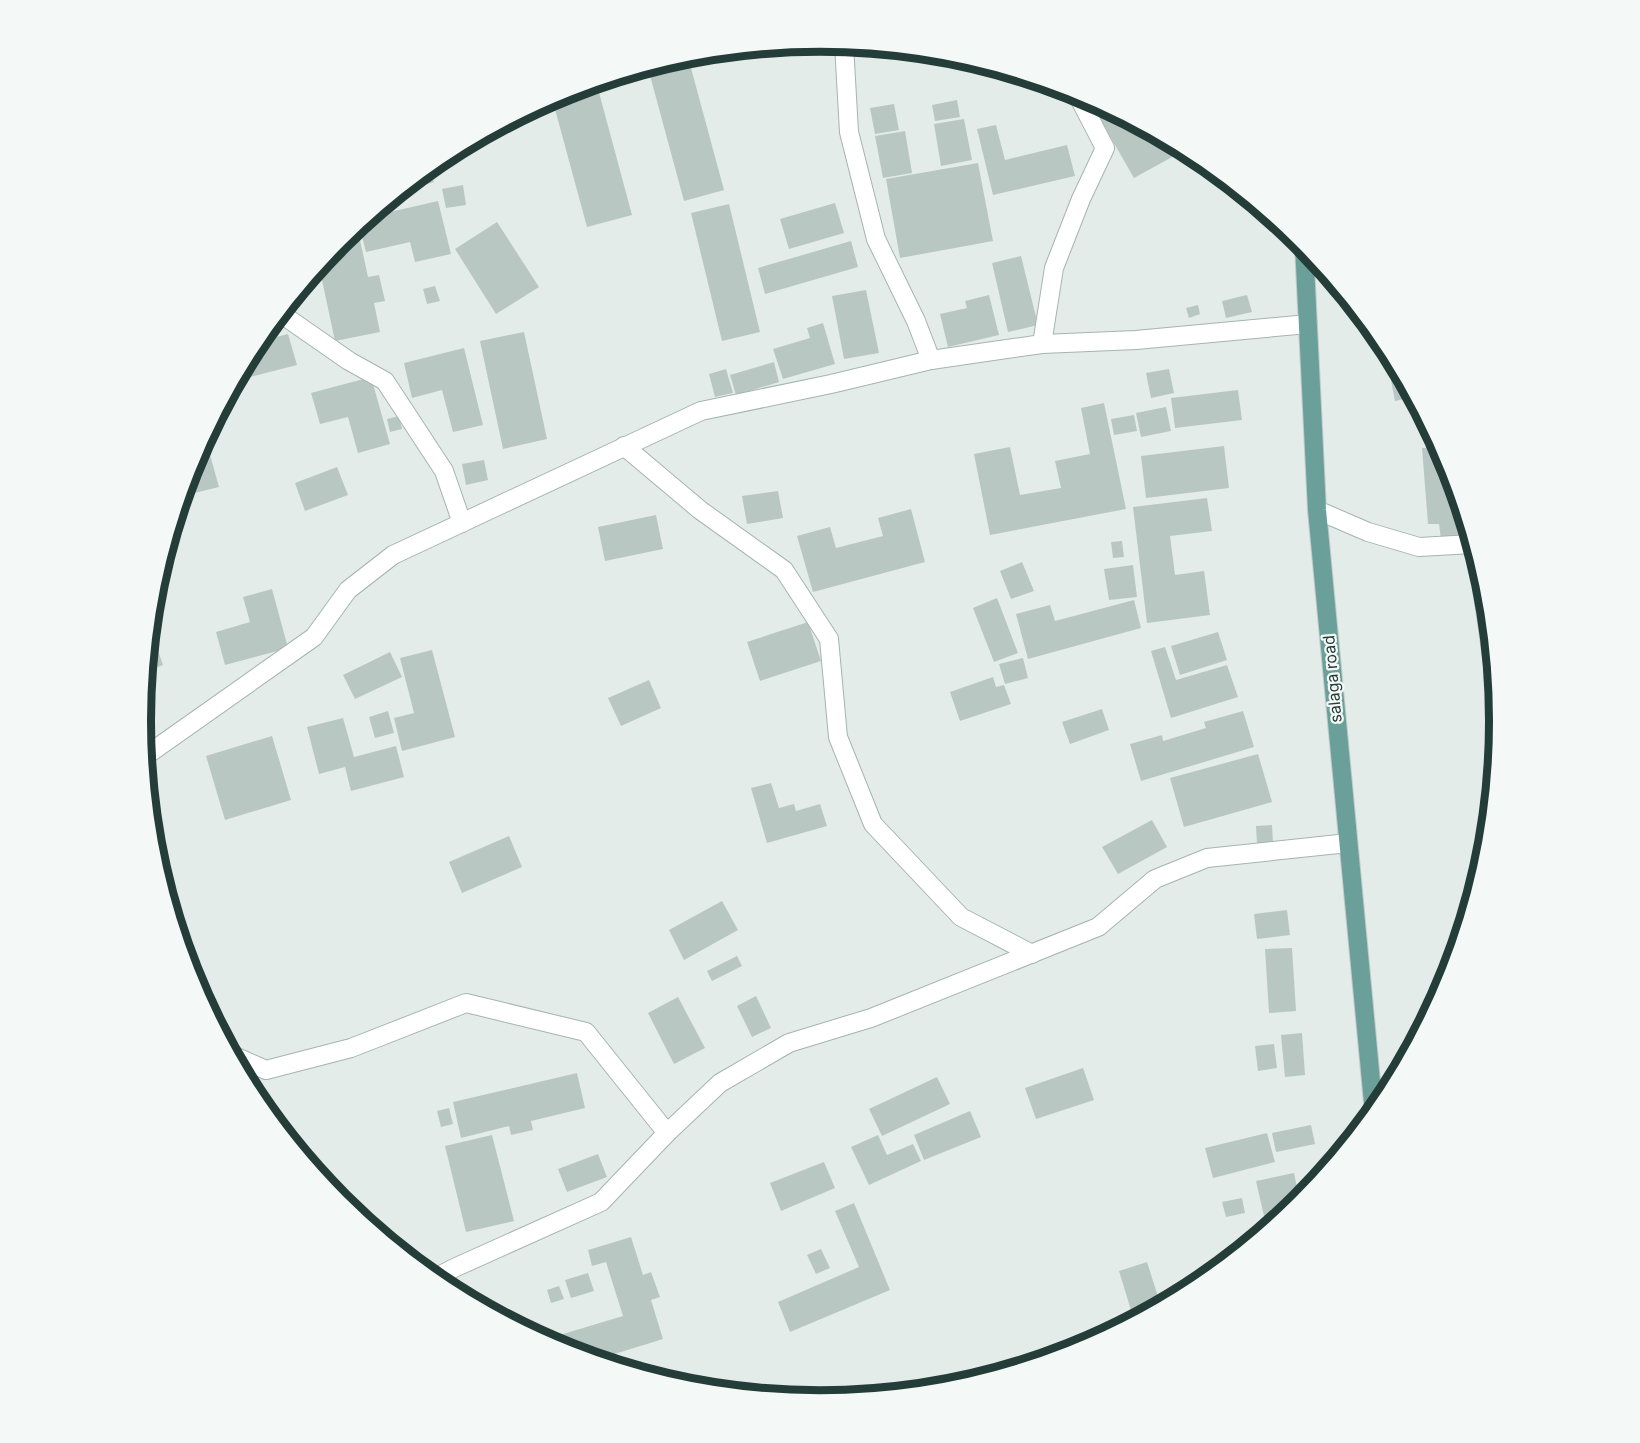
<svg xmlns="http://www.w3.org/2000/svg" width="1640" height="1443" viewBox="0 0 1640 1443" font-family="Inter,sans-serif">
  <style>
    .building { fill: #b9c7c3 }
    .lines { fill: none; stroke-linecap: round; stroke-linejoin: round }
    .minor-casing { stroke: #a6b4b1; stroke-width: 20 }
    .major-casing { stroke: #c2c9c8; stroke-width: 20 }
    .minor { stroke: #fff; stroke-width: 18 }
    .major { stroke: #6aa099; stroke-width: 18 }
    .labels { text-anchor: middle; dominant-baseline: central; stroke-width: 4.5; stroke-linejoin: round; paint-order: stroke }
    .street-label { font-size: 16px; fill: #243d39; stroke: #f4f9f7 }
    .rim { fill: none; stroke: #243d39; stroke-width: 8 }
  </style>
  <rect width="100%" height="100%" fill="#e3ece9"/>
  <g class="building">
    <path d="M688 57 724 190 684 201 648 68Z"/>
    <path d="M597 85 632 215 587 227 552 98Z"/>
    <path d="M1088 98 1185 150 1134 178Z"/>
    <path d="M957 100 960 117 935 121 932 105Z"/>
    <path d="M894 104 899 130 875 134 870 108Z"/>
    <path d="M964 119 972 160 941 166 934 124Z"/>
    <path d="M996 125 1005 160 1067 145 1075 176 993 195 977 129Z"/>
    <path d="M905 131 912 173 883 178 875 136Z"/>
    <path d="M978 163 993 241 900 258 886 179Z"/>
    <path d="M429 168 434 182 399 193H398Z"/>
    <path d="M463 185 466 205 446 208 442 189Z"/>
    <path d="M438 201 451 254 415 262 410 242 366 252 359 225 368 217Z"/>
    <path d="M835 203 844 233 789 249 780 219Z"/>
    <path d="M729 204 760 332 722 341 691 213Z"/>
    <path d="M497 222 539 287 496 314 455 249Z"/>
    <path d="M357 226 368 277 379 275 385 301 374 303 380 332 335 341 319 266 340 241Z"/>
    <path d="M851 241 858 267 765 294 758 268Z"/>
    <path d="M1021 256 1038 325 1008 332 992 263Z"/>
    <path d="M435 286 440 301 427 304 423 289Z"/>
    <path d="M866 290 879 353 844 359 832 296Z"/>
    <path d="M989 295 999 335 948 347 940 314 967 308 965 301Z"/>
    <path d="M1247 295 1252 312 1226 318 1222 301Z"/>
    <path d="M1198 305 1200 314 1189 318 1186 308Z"/>
    <path d="M823 323 835 364 783 379 773 349 810 338 807 328Z"/>
    <path d="M524 332 547 439 503 449 480 341Z"/>
    <path d="M288 334 297 365 235 381 257 342Z"/>
    <path d="M464 348 483 425 453 432 442 390 412 398 404 363Z"/>
    <path d="M1391 355 1400 373 1388 375 1384 356Z"/>
    <path d="M774 362 779 382 736 395 730 375Z"/>
    <path d="M726 369 733 393 715 397 709 374Z"/>
    <path d="M1169 369 1174 393 1151 398 1146 373Z"/>
    <path d="M371 377 390 444 358 453 348 417 320 424 311 393Z"/>
    <path d="M1403 378 1414 397 1395 401 1391 380Z"/>
    <path d="M1238 390 1242 420 1175 428 1171 398Z"/>
    <path d="M1104 403 1126 509 990 535 974 454 1010 447 1020 495 1061 488 1055 461 1090 454 1081 408Z"/>
    <path d="M1166 407 1171 431 1141 437 1136 413Z"/>
    <path d="M1134 415 1137 431 1114 435 1111 419Z"/>
    <path d="M399 416 402 429 390 432 387 419Z"/>
    <path d="M205 437 219 487 182 496 192 461Z"/>
    <path d="M1224 446 1229 488 1146 498 1141 456Z"/>
    <path d="M1440 447 1448 462 1469 537 1441 539 1439 524H1428L1422 448Z"/>
    <path d="M484 460 488 480 466 485 462 464Z"/>
    <path d="M337 467 348 495 305 511 295 483Z"/>
    <path d="M778 491 783 518 747 524 742 496Z"/>
    <path d="M1207 498 1212 531 1170 536 1175 575 1204 571 1210 615 1147 623 1133 507Z"/>
    <path d="M911 509 925 562 813 592 797 536 830 527 836 548 883 536 878 518Z"/>
    <path d="M656 515 663 549 605 561 598 527Z"/>
    <path d="M1122 541 1124 557 1113 558 1111 542Z"/>
    <path d="M1022 562 1034 591 1011 599 1000 571Z"/>
    <path d="M1133 565 1137 597 1109 600 1104 569Z"/>
    <path d="M272 589 288 648 225 665 216 632 250 622 243 597Z"/>
    <path d="M997 598 1018 653 994 662 973 608Z"/>
    <path d="M1134 600 1141 628 1028 659 1016 614 1050 605 1055 621Z"/>
    <path d="M1488 600 1494 663 1483 665 1474 602Z"/>
    <path d="M808 622 821 661 760 681 747 642Z"/>
    <path d="M150 628 163 665 145 672Z"/>
    <path d="M1218 632 1227 660 1180 675 1171 646Z"/>
    <path d="M1165 647 1176 680 1227 665 1238 697 1171 718 1151 651Z"/>
    <path d="M432 650 455 737 402 751 394 718 414 713 400 658Z"/>
    <path d="M390 652 402 677 355 699 343 675Z"/>
    <path d="M1023 658 1028 678 1005 684 999 664Z"/>
    <path d="M993 677 996 687 1004 685 1011 704 960 721 950 692Z"/>
    <path d="M649 680 661 708 621 726 608 698Z"/>
    <path d="M1102 709 1109 730 1070 744 1062 722Z"/>
    <path d="M388 711 394 733 375 738 369 717Z"/>
    <path d="M1243 711 1254 747 1141 781 1130 744 1162 735 1163 741 1206 728 1204 722Z"/>
    <path d="M343 718 354 757 396 746 404 777 351 791 345 767 319 774 307 727Z"/>
    <path d="M272 736 291 800 225 820 206 756Z"/>
    <path d="M1258 754 1272 802 1184 827 1170 778Z"/>
    <path d="M771 783 779 808 794 804 796 811 820 804 827 826 767 843 751 788Z"/>
    <path d="M1152 820 1167 847 1118 874 1102 847Z"/>
    <path d="M1272 825 1273 843 1257 844 1256 826Z"/>
    <path d="M509 836 522 867 462 893 449 862Z"/>
    <path d="M154 843 172 875 162 881 153 854V844Z"/>
    <path d="M722 901 738 930 684 960 669 930Z"/>
    <path d="M1287 910 1290 935 1257 939 1254 914Z"/>
    <path d="M1292 948 1296 1011 1269 1013 1265 949Z"/>
    <path d="M737 956 742 966 712 981 707 971Z"/>
    <path d="M204 980 219 1010 210 1015 194 985Z"/>
    <path d="M756 996 771 1028 752 1037 737 1006Z"/>
    <path d="M678 997 705 1048 674 1064 648 1013Z"/>
    <path d="M1302 1033 1305 1075 1285 1077 1281 1035Z"/>
    <path d="M1274 1044 1277 1068 1258 1071 1255 1046Z"/>
    <path d="M1083 1068 1094 1100 1036 1119 1025 1088Z"/>
    <path d="M577 1073 585 1108 531 1121 533 1130 511 1135 509 1126 461 1138 453 1102Z"/>
    <path d="M937 1077 950 1104 882 1136 869 1109Z"/>
    <path d="M449 1108 453 1124 441 1127 437 1111Z"/>
    <path d="M970 1111 981 1137 924 1160 914 1135Z"/>
    <path d="M1311 1125 1315 1144 1276 1152 1272 1133Z"/>
    <path d="M1267 1133 1275 1162 1213 1178 1205 1148Z"/>
    <path d="M492 1135 514 1221 466 1232 445 1146Z"/>
    <path d="M878 1135 887 1155 913 1144 921 1161 869 1185 851 1147Z"/>
    <path d="M598 1154 607 1177 567 1192 558 1169Z"/>
    <path d="M824 1162 835 1188 781 1211 770 1183Z"/>
    <path d="M1294 1173 1300 1202 1267 1229 1256 1181Z"/>
    <path d="M1242 1198 1245 1213 1226 1217 1222 1202Z"/>
    <path d="M854 1203 890 1290 790 1332 778 1302 859 1267 835 1211Z"/>
    <path d="M631 1237 643 1275 651 1272 660 1297 651 1300 663 1339 595 1360 560 1349 543 1340 623 1316 606 1262 592 1266 588 1250Z"/>
    <path d="M821 1249 830 1268 816 1274 807 1255Z"/>
    <path d="M1147 1262 1161 1306 1134 1320 1119 1271Z"/>
    <path d="M588 1273 594 1291 571 1298 565 1280Z"/>
    <path d="M559 1286 564 1299 551 1303 547 1290Z"/>
    <path d="M641 1361 646 1375 621 1368Z"/>
    <path d="M1001 1363 1003 1373 944 1389 942 1376Z"/>
    <path d="M892 1386 894 1394 860 1397V1394Z"/>
  </g>
  <g class="lines">
    <defs>
      <g id="minor">
        <path d="M844 44 849 132 876 239 916 321 931 360"/>
        <path d="M280 313 349 361 385 381 444 471 462 523"/>
        <path d="M1042 344 1054 268 1081 199 1105 148 1079 98 1081 94"/>
        <path d="M624 446 700 510 784 570 829 639 838 737 873 824 961 917 1032 954"/>
        <path d="M1317 510 1368 532 1419 547 1473 544"/>
        <path d="M144 757 314 637 348 590 393 555 701 411 831 384 931 360 1042 344 1136 340 1308 324"/>
        <path d="M232 1055 266 1070 351 1048 466 1003 586 1032 667 1133"/>
        <path d="M433 1279 454 1268 601 1202 667 1133 720 1083 789 1043 871 1018 1098 927 1155 879 1207 858 1348 843"/>
      </g>
      <path id="major" d="M1304 245 1317 510 1374 1113"/>
    </defs>
    <use href="#minor" class="minor-casing"/>
    <use href="#major" class="major-casing"/>
    <use href="#minor" class="minor"/>
    <use href="#major" class="major"/>
  </g>
  <g class="labels">
    <g class="street-label">
      <text transform="translate(1332 679) rotate(-95)">salaga road</text>
    </g>
  </g>
  <path d="M0 0H1640V1443H0ZM151 721a669 669 0 1 1 1338 0a669 669 0 1 1-1338 0Z" fill="#f4f9f7" fill-rule="evenodd"/>
  <path class="rim" d="M151 721a669 669 0 1 1 1338 0a669 669 0 1 1-1338 0Z"/>
</svg>
